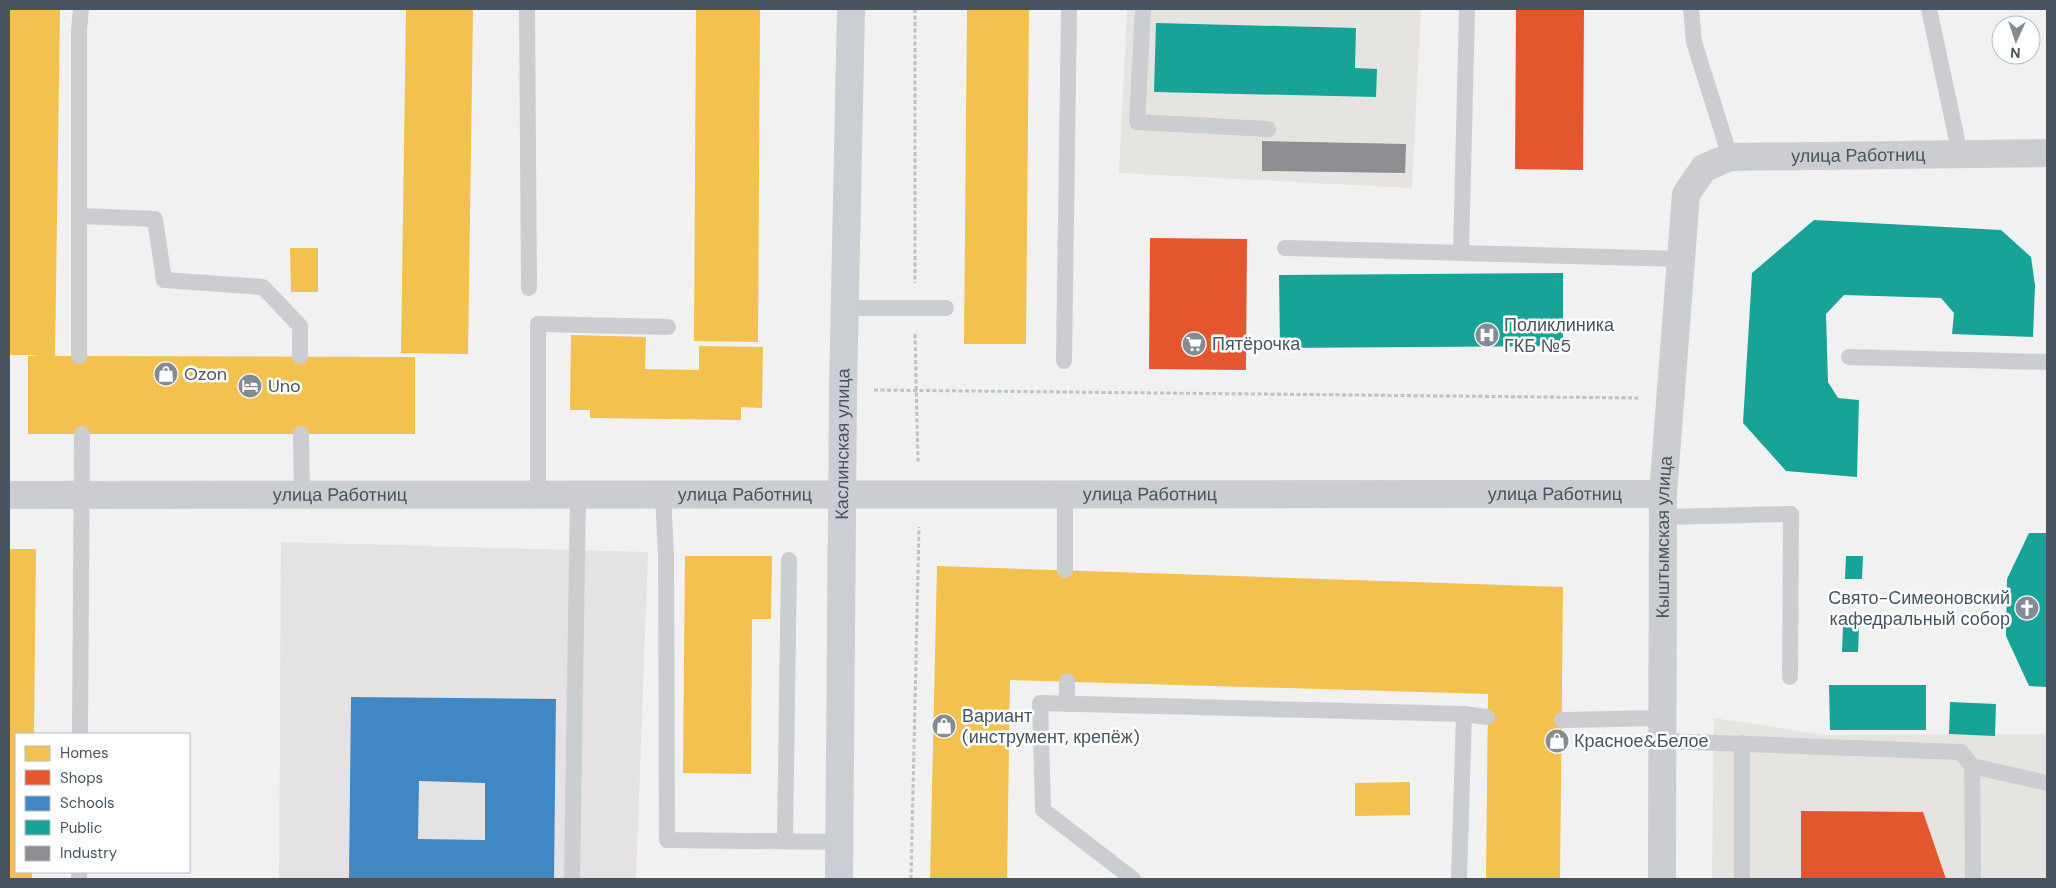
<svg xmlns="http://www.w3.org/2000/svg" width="2056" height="888" viewBox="0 0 2056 888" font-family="'DM Sans',sans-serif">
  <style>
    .commercial { fill: #e6e4e0 }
    .education { fill: #e4e2e3 }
    .homes { fill: #f2c14e }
    .shops { fill: #e4572e }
    .schools { fill: #3f88c5; fill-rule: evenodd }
    .public { fill: #17a398 }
    .industry { fill: #8d8d92 }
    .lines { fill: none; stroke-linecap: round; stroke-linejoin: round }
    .path { stroke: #b9c5c1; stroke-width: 3; stroke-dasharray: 4 2.5; stroke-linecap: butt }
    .lane { stroke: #cbcdd0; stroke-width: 16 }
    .street { stroke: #cbcdd0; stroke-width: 28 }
    .secondary { stroke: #cbced2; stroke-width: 28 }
    .labels { text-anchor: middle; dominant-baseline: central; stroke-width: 5; stroke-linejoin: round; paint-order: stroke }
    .street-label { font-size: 18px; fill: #48545f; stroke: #fff }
    .poi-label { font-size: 18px; fill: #48545f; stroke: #fff; text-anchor: start }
  </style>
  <rect width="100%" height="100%" fill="#f2f1f1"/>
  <g class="commercial">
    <path d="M1127 9H1421L1412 188 1119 173Z"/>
    <path d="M1714 718 1827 735 2047 734V879H1712Z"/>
  </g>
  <path class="education" d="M281 542 648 552 636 879H279Z"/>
  <g class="homes">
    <path d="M9 9H60L55 356 415 357V434H28V356L39 355H9Z"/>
    <path d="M406 9H473L468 354 401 353Z"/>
    <path d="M696 9H760L758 342 694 341Z"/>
    <path d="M967 9H1029L1026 344H964Z"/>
    <path d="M290 248H318V292H291Z"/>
    <path d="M571 335 646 337 645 369 699 370V346L763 347 762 408 741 407V420L590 418V410H570Z"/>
    <path d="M9 549H36L34 734H16V872H32V879H9Z"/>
    <path d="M685 556H772L771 619H752L751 774 683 773Z"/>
    <path d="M937 566 1563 587 1560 879H1486L1488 694 1010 680 1007 879H930Z"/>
    <path d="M1410 782V815L1355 816V783Z"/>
  </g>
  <g class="shops">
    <path d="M1516 9H1584L1583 170 1515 169Z"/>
    <path d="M1150 238 1247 239 1246 370 1149 369Z"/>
    <path d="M1801 811 1923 812 1946 879H1801Z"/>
  </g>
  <path class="schools" d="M351 697 556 699 554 879H349ZM419 781 485 783V840L418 839Z"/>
  <g class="public">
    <path d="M1156 23 1356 28 1355 68 1377 69 1376 97 1154 92Z"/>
    <path d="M1814 220 2001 230 2031 257 2035 285 2033 337 1952 334 1954 313 1941 298 1844 295 1826 314 1828 382 1838 398 1859 400 1857 477 1786 471 1743 423 1752 273Z"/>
    <path d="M1563 273V346L1280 348 1279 275Z"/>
    <path d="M2029 533H2047V687L2029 686 2006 636 2007 579Z"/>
    <path d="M1846 556H1863L1862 579H1845Z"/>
    <path d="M1843 627 1859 628 1858 652H1842Z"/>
    <path d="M1829 685H1926V730H1830Z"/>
    <path d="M1950 702 1996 704 1995 736 1949 734Z"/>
  </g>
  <path class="industry" d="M1262 141 1406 144 1405 173 1262 171Z"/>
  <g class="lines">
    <g class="path">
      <path d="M915 9V283"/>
      <path d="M915 334 918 463"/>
      <path d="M874 390 1640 398"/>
      <path d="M911 879 919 527"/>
    </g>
    <g class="lane">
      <path d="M527 9 529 288"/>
      <path d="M1143 9 1137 122 1268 129"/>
      <path d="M1691 9 1694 42 1730 157"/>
      <path d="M1929 9 1960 154"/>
      <path d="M80 216 155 219 164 280 263 287 300 326V356"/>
      <path d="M1285 248 1681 259"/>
      <path d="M1461 253 1467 9"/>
      <path d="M845 308H946"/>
      <path d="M79 356V31L81 9"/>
      <path d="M1849 357 2047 362"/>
      <path d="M1064 361 1069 9"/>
      <path d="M301 434 302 495"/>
      <path d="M538 495V324L668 327"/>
      <path d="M663 495 666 555 667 840 839 842"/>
      <path d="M1663 517 1791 514 1790 677"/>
      <path d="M1065 570V494"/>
      <path d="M1067 681V704"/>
      <path d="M1464 714 1487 717"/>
      <path d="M1562 720 1662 718"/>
      <path d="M80 734 82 434"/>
      <path d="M1662 741 1961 752 1972 766 1973 879"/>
      <path d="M1972 766 2047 783"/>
      <path d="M785 841 789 560"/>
      <path d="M79 879V872"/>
      <path d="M572 879 578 495"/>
      <path d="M1133 879 1043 810 1040 703 1464 714 1459 879"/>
      <path d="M1742 879V743"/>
    </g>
    <g class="street">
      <path id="s1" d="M9 495 1663 494"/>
      <path id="s2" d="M1662 879 1663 494 1686 194 1704 168 1730 157 2047 153"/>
    </g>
    <path class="secondary" id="s3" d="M839 879 843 390 851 9"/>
  </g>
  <defs>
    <symbol id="hospital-disc" viewBox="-11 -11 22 22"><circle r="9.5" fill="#848b92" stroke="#fff"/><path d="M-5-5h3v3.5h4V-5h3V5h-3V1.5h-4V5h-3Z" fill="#fff"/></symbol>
    <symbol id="supermarket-disc" viewBox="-11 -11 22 22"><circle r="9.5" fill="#848b92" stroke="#fff"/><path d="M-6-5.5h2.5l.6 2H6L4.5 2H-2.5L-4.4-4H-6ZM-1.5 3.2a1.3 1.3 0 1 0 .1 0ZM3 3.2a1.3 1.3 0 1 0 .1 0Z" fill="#fff"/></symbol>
    <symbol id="shop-disc" viewBox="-11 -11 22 22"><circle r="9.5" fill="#848b92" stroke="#fff"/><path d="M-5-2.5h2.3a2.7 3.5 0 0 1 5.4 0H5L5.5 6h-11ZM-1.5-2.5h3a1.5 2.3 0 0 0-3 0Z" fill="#fff"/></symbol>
    <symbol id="hotel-disc" viewBox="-11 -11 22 22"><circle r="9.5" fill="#848b92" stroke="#fff"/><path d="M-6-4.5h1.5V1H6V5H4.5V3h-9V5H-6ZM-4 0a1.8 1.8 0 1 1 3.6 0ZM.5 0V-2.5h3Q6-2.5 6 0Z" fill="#fff"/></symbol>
    <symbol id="church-disc" viewBox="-11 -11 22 22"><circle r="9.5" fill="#848b92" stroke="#fff"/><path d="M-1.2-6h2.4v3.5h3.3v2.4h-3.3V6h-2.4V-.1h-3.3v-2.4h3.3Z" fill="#fff"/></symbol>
  </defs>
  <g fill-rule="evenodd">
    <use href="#hospital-disc" x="1473" y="321" width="28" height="28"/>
    <use href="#supermarket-disc" x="1180" y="330" width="28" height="28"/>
    <use href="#shop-disc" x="152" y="360" width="28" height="28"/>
    <use href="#hotel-disc" x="236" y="372" width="28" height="28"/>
    <use href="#church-disc" x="2013" y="594" width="28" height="28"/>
    <use href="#shop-disc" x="930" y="712" width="28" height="28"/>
    <use href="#shop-disc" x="1543" y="727" width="28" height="28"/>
  </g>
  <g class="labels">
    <g class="street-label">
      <text stroke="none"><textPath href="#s2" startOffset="874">улица Работниц</textPath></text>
      <text stroke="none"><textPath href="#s3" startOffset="435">Каслинская улица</textPath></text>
      <text stroke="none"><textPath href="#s1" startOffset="1141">улица Работниц</textPath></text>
      <text stroke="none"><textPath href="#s1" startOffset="1546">улица Работниц</textPath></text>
      <text stroke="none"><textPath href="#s1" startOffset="331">улица Работниц</textPath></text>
      <text stroke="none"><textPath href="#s1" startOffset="736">улица Работниц</textPath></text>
      <text stroke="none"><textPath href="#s2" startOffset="342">Кыштымская улица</textPath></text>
    </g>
    <g class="poi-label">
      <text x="1504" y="325">Поликлиника<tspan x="1504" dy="21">ГКБ №5</tspan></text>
      <text x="1212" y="344">Пятёрочка</text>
      <text x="184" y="374">Ozon</text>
      <text x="268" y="386">Uno</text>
      <text x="2010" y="598" text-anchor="end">Свято-Симеоновский<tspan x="2010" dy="21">кафедральный собор</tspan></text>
      <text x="962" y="716">Вариант<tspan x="962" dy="21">(инструмент, крепёж)</tspan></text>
      <text x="1574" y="741">Красное&amp;Белое</text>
    </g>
  </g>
  <rect width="2056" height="888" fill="none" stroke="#48545f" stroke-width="20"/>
  <rect x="15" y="733" width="175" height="140" fill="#ffffff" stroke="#b6bbbf"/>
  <rect x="25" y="746" width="25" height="15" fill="#f2c14e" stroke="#b6bbbf"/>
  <text x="60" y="758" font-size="15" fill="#48545f">Homes</text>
  <rect x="25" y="770" width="25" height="15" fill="#e4572e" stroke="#b6bbbf"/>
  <text x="60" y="783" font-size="15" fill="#48545f">Shops</text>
  <rect x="25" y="796" width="25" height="15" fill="#3f88c5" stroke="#b6bbbf"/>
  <text x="60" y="808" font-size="15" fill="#48545f">Schools</text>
  <rect x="25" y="820" width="25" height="15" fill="#17a398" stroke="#b6bbbf"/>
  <text x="60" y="833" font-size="15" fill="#48545f">Public</text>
  <rect x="25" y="846" width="25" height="15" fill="#8d8d92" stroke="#b6bbbf"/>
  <text x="60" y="858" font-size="15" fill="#48545f">Industry</text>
  <g transform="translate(2016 40) rotate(183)"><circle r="24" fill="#ffffff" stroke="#b6bbbf"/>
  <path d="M0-4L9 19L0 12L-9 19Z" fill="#848b92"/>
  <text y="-8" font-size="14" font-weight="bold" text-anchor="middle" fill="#48545f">N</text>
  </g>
</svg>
